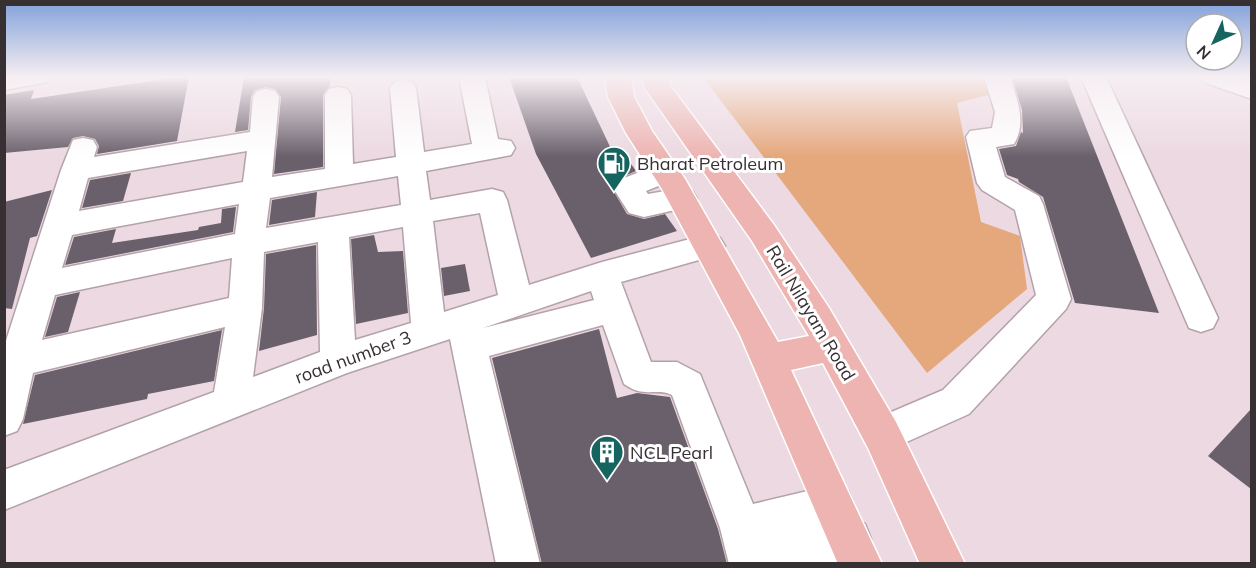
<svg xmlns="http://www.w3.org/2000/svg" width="1256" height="568" viewBox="0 0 1256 568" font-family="Mulish,sans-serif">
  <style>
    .green { fill: #e5a77c }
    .building { fill: #6a606c }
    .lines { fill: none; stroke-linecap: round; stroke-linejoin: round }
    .minor-casing { stroke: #b4a2a9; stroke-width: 3 }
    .major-casing { stroke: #fff; stroke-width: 3 }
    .minor { fill: #fff; fill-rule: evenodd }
    .major { fill: #edb4b1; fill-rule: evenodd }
    .labels { text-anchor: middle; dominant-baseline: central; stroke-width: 6; stroke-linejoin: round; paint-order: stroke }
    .poi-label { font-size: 18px; fill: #373033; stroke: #fff; text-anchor: start }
    .street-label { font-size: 18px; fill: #373033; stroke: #fff }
  </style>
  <rect width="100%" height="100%" fill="#ecd9e1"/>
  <path class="green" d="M703 77H988L996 93 957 103 981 222 1020 236 1027 289 927 373Z"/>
  <g class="building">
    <path d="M179 77H189L177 141 97 154 99 146 95 139 83 136 73 138 68 147 4 153V95L34 90 31 99Z"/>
    <path d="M244 77H330V86L323 95V167L274 174 281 97 275 89 266 87 255 90 251 97 248 130 235 132Z"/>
    <path d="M509 77H577L613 153 622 151 636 171 622 177 613 190 627 214 644 219 665 214 677 231 591 258 536 154Z"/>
    <path d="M1012 77H1066L1159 313 1075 303 1043 197 1019 182 1018 179 1007 175 999 149 1016 146 1021 132 1023 133 1022 110Z"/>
    <path d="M131 173 123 201 82 208 90 180Z"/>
    <path d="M52 190 37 236 30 238 12 309 4 308V202Z"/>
    <path d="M317 192 315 217 269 225 272 200Z"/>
    <path d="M236 207 233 232 65 265 74 237 116 229 112 243 198 230 199 227 221 223 222 209Z"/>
    <path d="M374 235 378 252 403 251 408 313 356 324 351 239Z"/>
    <path d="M316 245 317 335 259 351 264 308 266 254Z"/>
    <path d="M465 264 470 291 444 296 441 268Z"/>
    <path d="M80 292 68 332 45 337 57 297Z"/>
    <path d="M599 329 617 398 637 393 670 397 718 529 727 564H542L492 358Z"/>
    <path d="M222 330 214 381 148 394 147 399 23 424 35 375Z"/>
    <path d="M1251 409V489L1208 456Z"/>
  </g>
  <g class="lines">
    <defs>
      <g id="minor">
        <path d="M4 77H50L47 82 4 90Z"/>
        <path d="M459 77H485L498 139 511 141 515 148 511 155 501 157 426 171 430 200 492 189 503 192 507 200 529 285 602 262 709 234 720 238 725 246 720 254 621 282 651 362H677L700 374 753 504 833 485 848 491 854 505 848 518 865 524 871 539 865 554 835 564H729L720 528 672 395C656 387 645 399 624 384L603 325 489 356 540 564H496L450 339 347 373 4 510V470L214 392 225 327 33 373 23 419 17 431 4 436V347L61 170 73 140 83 138 93 140 97 147 94 157 250 132 253 97 257 91 266 89 275 91 279 97 272 177 325 169V95L329 89 338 87 347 89 351 95 353 164 396 157 390 88 394 82 403 80 412 82 416 88 424 152 472 144ZM247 151 243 182 79 211 88 178ZM398 176 401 205 266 228 270 198ZM239 204 235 234 62 268 72 235ZM480 213 498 295 444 312 433 221ZM403 227 411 323 355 340 349 237ZM318 242 320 352 253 377 262 308 264 252ZM232 258 229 298 42 340 55 295ZM591 291 594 300 483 328Z"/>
        <path d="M984 77H1010C1017 99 1027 123 1014 144L996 147 1005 177 1039 196 1043 204 1071 299 1066 309 969 414 882 453 868 448 863 435 868 422 943 390 1036 295 1015 210 982 190 977 183 966 137 970 131 992 128 995 112Z"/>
        <path d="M1081 77H1106L1218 318 1213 328 1201 332 1189 328Z"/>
        <path d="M1200 77H1237L1252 82V99L1203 82Z"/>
        <path d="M666 162 676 165 680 172 676 179 646 191 648 194 682 188 693 192 697 199 693 206 644 217 629 213 615 191 624 178Z"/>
      </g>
      <path id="major" d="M605 77H631L634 97 652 131 685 179 778 342 809 336 752 241 645 88 642 77H668L671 87 774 225 829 308 896 422 965 564H920L868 448 823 363 791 370 882 564H838L740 335 662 189 626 133 608 97Z"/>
    </defs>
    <use href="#minor" class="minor-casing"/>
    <use href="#major" class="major-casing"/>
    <use href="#minor" class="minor"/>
    <use href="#major" class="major"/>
  </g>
  <linearGradient id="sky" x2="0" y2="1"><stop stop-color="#81a0da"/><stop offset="0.49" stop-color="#f6eef2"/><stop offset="1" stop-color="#f6eef2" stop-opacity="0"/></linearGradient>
  <rect width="1256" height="157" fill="url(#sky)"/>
  <defs>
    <symbol id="fuel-pin" viewBox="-11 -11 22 30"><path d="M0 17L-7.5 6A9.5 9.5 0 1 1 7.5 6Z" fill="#166460" stroke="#fff"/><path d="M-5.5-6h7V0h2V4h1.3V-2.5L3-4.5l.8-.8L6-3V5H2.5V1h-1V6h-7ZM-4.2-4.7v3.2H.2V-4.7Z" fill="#fff"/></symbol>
    <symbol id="building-pin" viewBox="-11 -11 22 30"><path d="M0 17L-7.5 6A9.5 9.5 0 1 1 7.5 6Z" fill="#166460" stroke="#fff"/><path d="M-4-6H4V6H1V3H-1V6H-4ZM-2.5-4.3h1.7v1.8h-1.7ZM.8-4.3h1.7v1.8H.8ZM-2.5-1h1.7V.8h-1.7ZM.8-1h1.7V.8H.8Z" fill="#fff"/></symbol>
  </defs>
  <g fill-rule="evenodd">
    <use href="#fuel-pin" x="595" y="144" width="38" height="52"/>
    <use href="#building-pin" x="588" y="433" width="38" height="52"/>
  </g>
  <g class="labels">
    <g class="poi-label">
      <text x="637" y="163">Bharat Petroleum</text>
      <text x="630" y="452">NCL Pearl</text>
    </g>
    <g class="street-label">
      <text transform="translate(811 313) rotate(59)">Rail Nilayam Road</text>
      <text transform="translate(353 357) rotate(-20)">road number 3</text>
    </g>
  </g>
  <rect width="1256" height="568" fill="none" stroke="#373033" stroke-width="12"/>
  <g transform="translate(1214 42) rotate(225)"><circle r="28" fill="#ffffff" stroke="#afacad" stroke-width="1.5"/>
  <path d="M0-4.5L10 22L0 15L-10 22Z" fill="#166460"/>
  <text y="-9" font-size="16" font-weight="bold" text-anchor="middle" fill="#373033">N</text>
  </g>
</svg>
